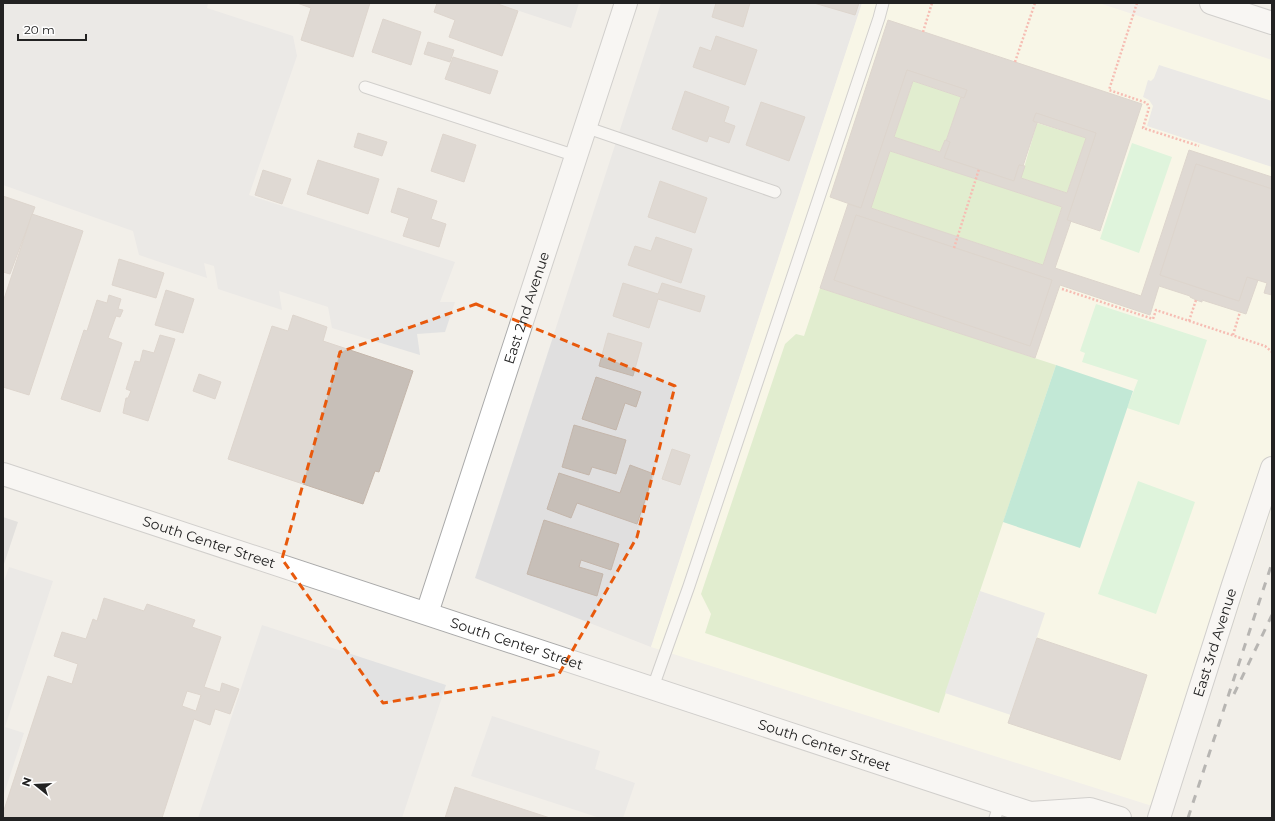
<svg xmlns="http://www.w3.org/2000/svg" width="1275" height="821" viewBox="0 0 1275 821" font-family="Montserrat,sans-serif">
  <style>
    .residential { fill: #e0dfdf }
    .education { fill: #ffffe5 }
    .religious { fill: #d0d0d0 }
    .grass { fill: #cdebb0 }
    .park { fill: #c8facc }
    .pitch { fill: #88e0be }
    .parking { fill: #e2e2e2 }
    .building { fill: #c7bfb8; stroke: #c4b6ab; fill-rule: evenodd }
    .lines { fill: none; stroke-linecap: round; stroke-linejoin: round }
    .service-casing { stroke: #a9a9a9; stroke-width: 13 }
    .minor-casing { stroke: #a9a9a9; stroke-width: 24 }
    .tertiary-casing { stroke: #a9a9a9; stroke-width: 24 }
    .path { stroke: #fa8072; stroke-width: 2.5; stroke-dasharray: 2 2; stroke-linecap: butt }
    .service { stroke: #fff; stroke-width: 11 }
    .minor { stroke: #fff; stroke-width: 22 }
    .tertiary { stroke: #fff; stroke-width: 22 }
    .rail { stroke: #707070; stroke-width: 3; stroke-dasharray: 8 8; stroke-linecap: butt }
    .marked { fill: none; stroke: #e8590c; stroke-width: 3; stroke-dasharray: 8 5; stroke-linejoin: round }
    .labels { text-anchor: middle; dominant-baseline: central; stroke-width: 3.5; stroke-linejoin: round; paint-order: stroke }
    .street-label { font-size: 14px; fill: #222; stroke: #fff }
  </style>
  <rect width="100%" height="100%" fill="#f2efe9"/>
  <g class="residential">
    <path d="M495 3H579L571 28Z"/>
    <path d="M661 3H862L651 647 475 578Z"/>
  </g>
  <path class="education" d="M862 3H1099L1272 60V508L1171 812 651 647Z"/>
  <path class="religious" d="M3 517 18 522 3 567Z"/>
  <g class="grass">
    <path d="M913 81 961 97 946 141H945L940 152 894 137Z"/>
    <path d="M1037 123 1086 138 1067 193 1021 178Z"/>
    <path d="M890 151 1062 207 1043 265 871 208Z"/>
    <path d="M820 288 1056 365 939 713 705 633 711 614 701 594 785 344 796 334 804 336Z"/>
  </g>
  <g class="park">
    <path d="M1132 143 1172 157 1139 253 1100 239Z"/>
    <path d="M1096 304 1207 340 1179 425 1127 408 1138 380 1082 362 1085 353 1080 351Z"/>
    <path d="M1138 481 1195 502 1156 614 1098 594Z"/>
  </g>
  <path class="pitch" d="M1056 365 1133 391 1080 548 1003 522Z"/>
  <g class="parking">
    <path d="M3 3H208L207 8 293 36 297 56 249 195 455 262 440 302H455L445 332 417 334 420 355 332 328 328 307 279 291 282 310 218 289 214 266 204 263 207 278 139 255 133 231 3 185Z"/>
    <path d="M1159 65 1272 101V167L1147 126 1153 106 1149 100 1143 97 1148 80 1151 81 1154 78Z"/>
    <path d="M9 567 53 581 5 727 24 733 3 797V584Z"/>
    <path d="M980 591 1045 613 1011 715 945 693Z"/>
    <path d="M262 625 446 685 402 818H198Z"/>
    <path d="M492 716 600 751 595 769 635 783 623 818H600L471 776Z"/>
  </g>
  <g class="building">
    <path d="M297 3H370L353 57 301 40 311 8Z"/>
    <path d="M437 3H495L518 11 502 56 449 37 455 20 434 12Z"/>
    <path d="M716 3H750L743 27 712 17Z"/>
    <path d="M814 3H859L855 15Z"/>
    <path d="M383 19 421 32 411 65 372 52Z"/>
    <path d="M888 20 1142 104 1100 231 1067 220 1096 133 1036 113 1033 121 1037 123 1023 166 1019 165 1014 181 944 158 950 142 946 141 961 97 964 98 967 90 907 70 861 208 830 197Z"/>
    <path d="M716 36 757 50 745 85 693 67 700 47 711 51Z"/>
    <path d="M428 42 454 50 450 62 424 54Z"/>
    <path d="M453 57 498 71 490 94 445 79Z"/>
    <path d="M907 70 967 90 964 98 913 81 894 137 940 152 945 140 950 142 944 158 1014 181 1019 165 1025 166 1021 178 1067 193 1086 138 1033 121 1036 113 1096 133 1067 220 1071 221 1055 268 1141 296 1189 150 1272 177V189L1196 164 1160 275 1239 301 1247 277 1258 280 1246 314 1202 300V302L1196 300 1190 297V296L1159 286 1150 315 1060 285 1035 358 820 288 848 204 861 208ZM890 151 1062 207 1043 265 871 208ZM856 215 1052 280 1030 346 834 280Z"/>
    <path d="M685 91 729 107 724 122 735 126 729 143 709 136 707 142 672 129Z"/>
    <path d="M761 102 805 117 789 161 746 145Z"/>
    <path d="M358 133 387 142 382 156 354 147Z"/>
    <path d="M443 134 476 145 464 182 431 171Z"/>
    <path d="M318 160 379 179 368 214 307 194Z"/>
    <path d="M1196 164 1272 189V295L1264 293 1267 283 1247 277 1239 301 1160 275Z"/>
    <path d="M263 170 291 179 282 204 255 195Z"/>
    <path d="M660 181 707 198 695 233 648 217Z"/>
    <path d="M398 188 437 201 431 219 446 224 439 247 403 236 409 218 391 212Z"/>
    <path d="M3 196 35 207 10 274 3 272Z"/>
    <path d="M32 214 83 231 29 395 3 387V302Z"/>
    <path d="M856 215 1052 280 1030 346 834 280Z"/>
    <path d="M656 237 692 249 681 283 628 265 635 246 651 251Z"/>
    <path d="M119 259 164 273 156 298 112 285Z"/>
    <path d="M623 283 658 294 662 283 705 296 700 312 658 299 649 328 613 316Z"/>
    <path d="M166 290 194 299 183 333 155 325Z"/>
    <path d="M109 295 121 299 118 309 123 310 120 317 116 316 108 338 122 343 100 412 61 399 84 330 87 331 97 300 107 303Z"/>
    <path d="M293 315 327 327 323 341 413 371 379 472 375 471 363 504 228 459 272 326 288 331Z"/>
    <path d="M608 333 642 343 633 376 599 366Z"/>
    <path d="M160 335 175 339 148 421 123 413 126 398H128L131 391 126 389 135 361 140 362 143 350 154 353Z"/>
    <path d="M199 374 221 382 215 399 193 391Z"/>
    <path d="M596 377 641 392 636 407 625 403 616 430 582 419Z"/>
    <path d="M574 425 626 440 616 474 592 467 589 475 562 467Z"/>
    <path d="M672 449 690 455 680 485 662 479Z"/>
    <path d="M630 465 654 474 637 524 577 503 571 518 547 509 559 473 620 493Z"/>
    <path d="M544 520 619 544 611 570 581 560 579 567 603 574 597 596 527 574Z"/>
    <path d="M104 598 144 611 147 604 195 620 192 627 221 637 204 687 220 692 222 683 239 689 230 714 215 709 210 725 194 719 162 818H3V813L48 676 72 684 78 664 54 656 62 632 86 639 93 619 97 621ZM187 691 201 695 196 711 182 706Z"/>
    <path d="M1037 638 1147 675 1120 760 1008 723Z"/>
    <path d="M455 787 550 818H445Z"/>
  </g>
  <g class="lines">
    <defs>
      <g id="service">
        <path d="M365 87 576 156"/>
        <path d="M585 127 775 192"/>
        <path d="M653 687 689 586 879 18 883 3"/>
        <path d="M995 818 1000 803"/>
      </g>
      <g id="minor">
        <path d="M1211 3 1272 23"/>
        <path id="s1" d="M427 613 626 3"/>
        <path id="s2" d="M1159 818 1233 585 1272 468"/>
      </g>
      <g id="tertiary">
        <path id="s3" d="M3 474 1030 813 1037 818"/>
        <path d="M1030 813 1090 809 1120 818"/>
      </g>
    </defs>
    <use href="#service" class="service-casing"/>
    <use href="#minor" class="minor-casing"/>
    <use href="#tertiary" class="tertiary-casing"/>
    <g class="path">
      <path d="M1137 3 1109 90 1147 103 1149 108 1143 128 1199 146"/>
      <path d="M923 32 932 3"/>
      <path d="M1015 62 1035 3"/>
      <path d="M954 248 979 169"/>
      <path d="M1062 289 1153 319 1156 310 1265 346 1272 352"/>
      <path d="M1189 321 1196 300"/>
      <path d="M1233 335 1240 312"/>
    </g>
    <use href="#service" class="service"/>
    <use href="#minor" class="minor"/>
    <use href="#tertiary" class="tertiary"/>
    <g class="rail">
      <path d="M1234 694 1272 615"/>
      <path d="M1188 818 1272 563"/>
    </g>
  </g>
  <path d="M0 0H1275V821H0ZM476 304 675 386 637 537 559 674 383 703 282 559 340 352Z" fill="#f2efe9" fill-opacity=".55" fill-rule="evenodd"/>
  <path class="marked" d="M476 304 675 386 637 537 559 674 383 703 282 559 340 352Z"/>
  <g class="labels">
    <g class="street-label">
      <text stroke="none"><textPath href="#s1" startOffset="321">East 2nd Avenue</textPath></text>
      <text stroke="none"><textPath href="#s3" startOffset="217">South Center Street</textPath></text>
      <text stroke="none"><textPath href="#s3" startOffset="541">South Center Street</textPath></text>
      <text stroke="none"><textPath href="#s2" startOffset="184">East 3rd Avenue</textPath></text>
      <text stroke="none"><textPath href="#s3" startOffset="865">South Center Street</textPath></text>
    </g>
  </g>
  <rect width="1275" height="821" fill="none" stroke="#222222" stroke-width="8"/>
  <g transform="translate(36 785) rotate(288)" stroke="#ffffff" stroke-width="3" paint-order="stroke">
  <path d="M0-3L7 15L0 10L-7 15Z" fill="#222222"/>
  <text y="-6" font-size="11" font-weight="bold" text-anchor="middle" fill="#222222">N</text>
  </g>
  <path d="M18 34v6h68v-6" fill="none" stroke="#222222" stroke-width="2"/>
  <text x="24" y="34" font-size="12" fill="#222222" stroke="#ffffff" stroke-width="3" paint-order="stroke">20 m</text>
</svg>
